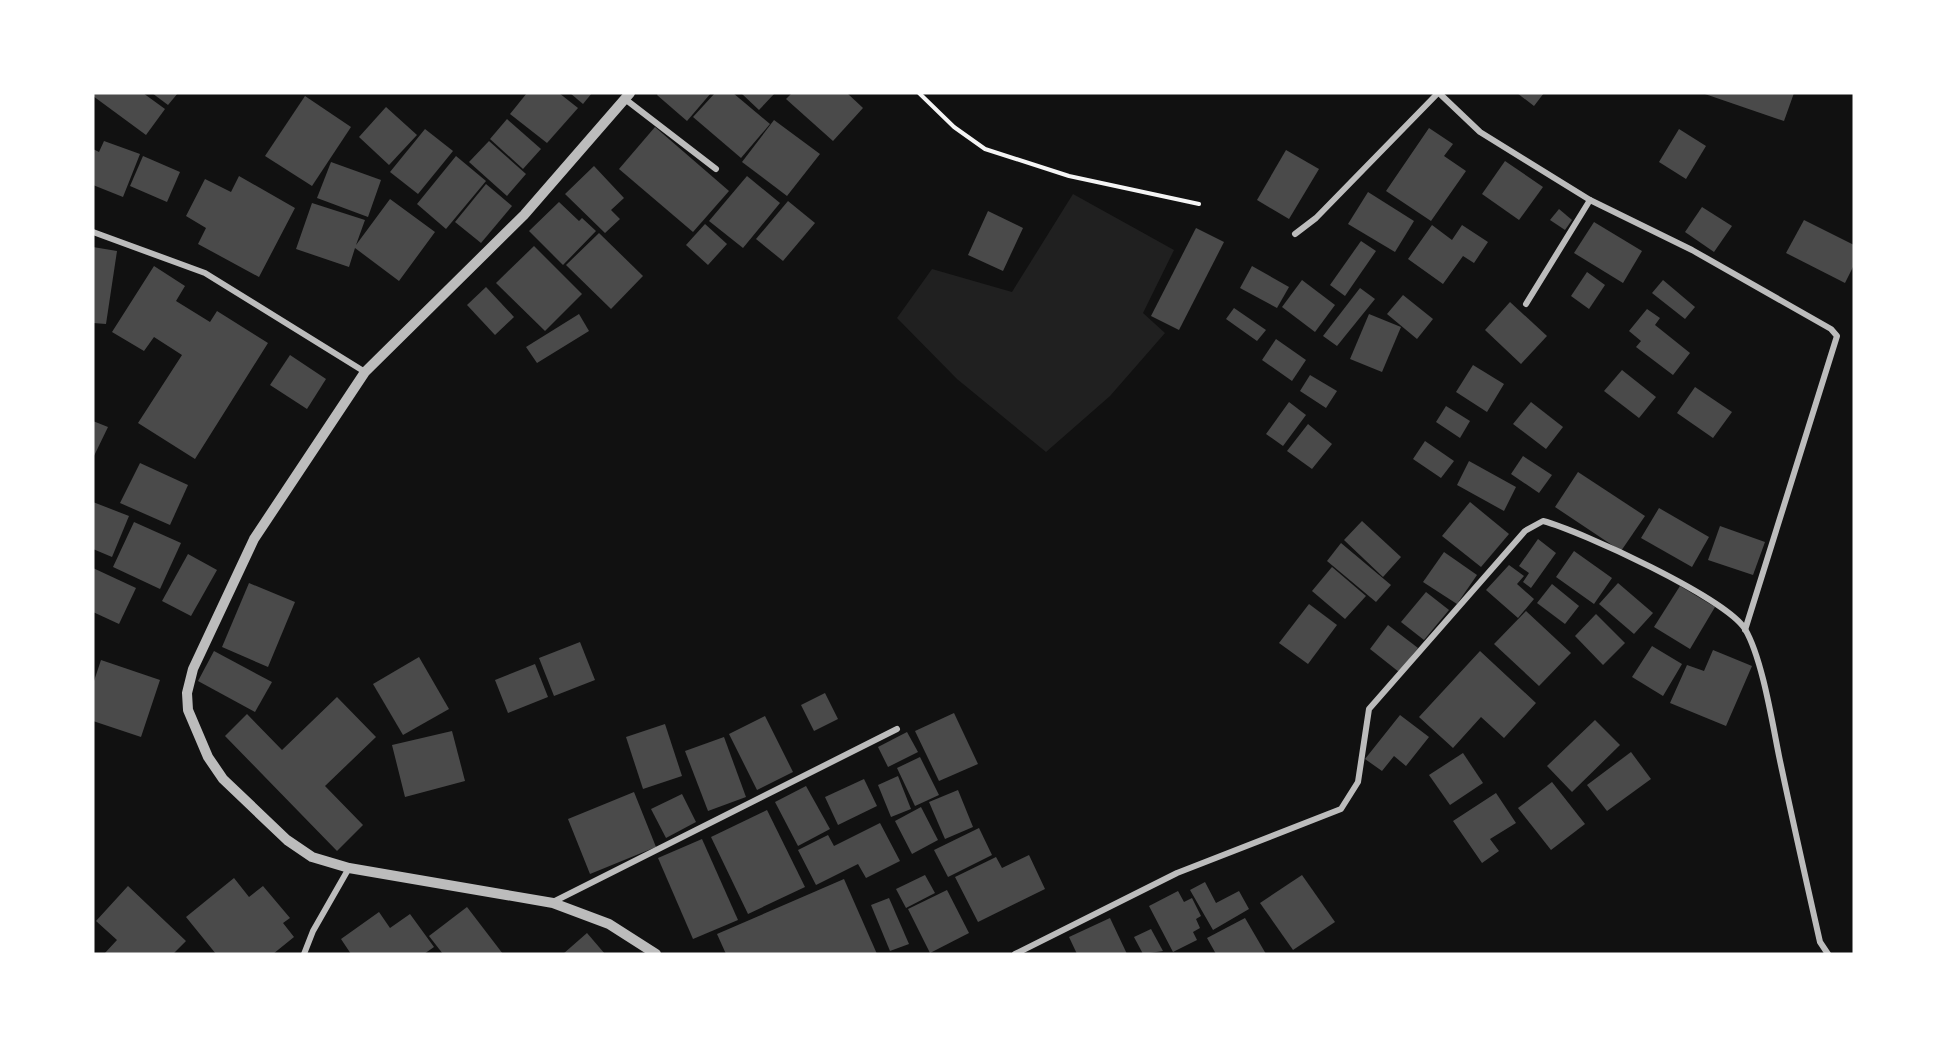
<svg xmlns="http://www.w3.org/2000/svg" width="1947" height="1047" viewBox="0 0 1947 1047" font-family="'Golos Text',sans-serif">
  <style>
    .green { fill: #202020 }
    .building { fill: #4a4a4a }
    .lines { fill: none; stroke-linecap: round; stroke-linejoin: round }
    .path { stroke: #f5f5f5; stroke-width: 4 }
    .minor { stroke: #bcbcbc; stroke-width: 6 }
    .tertiary { stroke: #bcbcbc; stroke-width: 10 }
  </style>
  <rect width="100%" height="100%" fill="#111"/>
  <path class="green" d="M1073 194 1174 250 1143 313 1165 333 1110 396 1046 452 957 379 897 318 932 269 1012 292Z"/>
  <g class="building">
    <path d="M93 93H143L165 109 146 135 93 96Z"/>
    <path d="M152 93H178L168 105Z"/>
    <path d="M527 93H559L578 108 547 143 510 114Z"/>
    <path d="M570 93H592L583 104Z"/>
    <path d="M658 93H711L687 121 657 95Z"/>
    <path d="M715 93H733L770 124 741 158 693 117Z"/>
    <path d="M741 93H775L759 110Z"/>
    <path d="M792 93H847L863 108 833 141 786 99Z"/>
    <path d="M1517 93H1544L1534 106Z"/>
    <path d="M1702 93H1794L1784 121Z"/>
    <path d="M305 96 351 127 312 186 265 156Z"/>
    <path d="M386 107 417 135 389 165 359 137Z"/>
    <path d="M507 119 541 149 523 169 490 139Z"/>
    <path d="M774 120 820 154 787 196 742 162Z"/>
    <path d="M655 127 729 191 693 232 619 169Z"/>
    <path d="M1429 128 1453 144 1444 156 1466 171 1431 221 1386 191Z"/>
    <path d="M425 129 453 151 418 194 390 172Z"/>
    <path d="M1679 129 1706 146 1686 179 1659 162Z"/>
    <path d="M104 141 140 154 123 197 93 185V149L99 152Z"/>
    <path d="M489 141 526 174 507 196 469 162Z"/>
    <path d="M1286 150 1319 169 1289 219 1257 200Z"/>
    <path d="M143 156 180 172 167 202 130 186Z"/>
    <path d="M456 156 486 181 446 229 417 204Z"/>
    <path d="M1505 161 1543 187 1519 220 1482 194Z"/>
    <path d="M331 162 381 180 368 217 317 198Z"/>
    <path d="M594 166 624 198 611 210 620 219 605 233 565 194Z"/>
    <path d="M239 176 295 208 259 277 198 244 206 228 186 216 205 179 231 192Z"/>
    <path d="M747 176 780 203 743 248 709 221Z"/>
    <path d="M486 184 512 206 481 243 455 222Z"/>
    <path d="M1368 192 1414 221 1395 252 1348 224Z"/>
    <path d="M390 199 435 232 399 281 355 248 349 267 296 249 312 203 365 220 356 245Z"/>
    <path d="M788 201 815 223 783 261 756 239Z"/>
    <path d="M559 202 579 221 582 218 596 231 563 265 529 231Z"/>
    <path d="M1702 207 1732 226 1714 252 1685 232Z"/>
    <path d="M1559 209 1572 220 1565 230 1550 220Z"/>
    <path d="M988 211 1023 228 1003 271 968 255Z"/>
    <path d="M1804 220 1854 245V265L1845 283 1786 253Z"/>
    <path d="M1594 222 1642 251 1623 283 1574 253Z"/>
    <path d="M705 224 727 244 708 265 686 245Z"/>
    <path d="M1432 225 1452 240 1462 225 1488 242 1474 263 1463 256 1443 284 1408 259Z"/>
    <path d="M1196 228 1224 242 1179 330 1151 316Z"/>
    <path d="M599 233 643 276 611 309 566 265Z"/>
    <path d="M1361 241 1376 251 1345 296 1330 285Z"/>
    <path d="M534 246 582 294 545 331 496 283Z"/>
    <path d="M93 247 117 251 106 324 93 323Z"/>
    <path d="M154 266 185 286 176 301 210 322 217 311 268 343 195 459 138 423 182 355 154 337 144 351 112 332Z"/>
    <path d="M1252 266 1289 287 1277 308 1240 288Z"/>
    <path d="M1587 272 1605 285 1589 309 1571 296Z"/>
    <path d="M1302 280 1335 305 1315 332 1282 307Z"/>
    <path d="M1663 280 1695 307 1685 319 1652 293Z"/>
    <path d="M486 287 514 317 495 335 467 305Z"/>
    <path d="M1360 288 1375 299 1337 346 1323 336Z"/>
    <path d="M1403 295 1433 319 1417 339 1387 314Z"/>
    <path d="M1510 302 1547 336 1521 364 1485 330Z"/>
    <path d="M1234 308 1266 330 1257 341 1226 319Z"/>
    <path d="M1647 309 1660 318 1655 325 1690 353 1673 375 1636 347 1641 341 1629 331Z"/>
    <path d="M579 314 589 331 537 363 526 347Z"/>
    <path d="M1369 314 1401 327 1382 372 1350 359Z"/>
    <path d="M1276 339 1306 360 1292 381 1262 360Z"/>
    <path d="M290 355 326 379 307 409 270 385Z"/>
    <path d="M1473 365 1504 384 1487 412 1456 392Z"/>
    <path d="M1622 370 1656 397 1639 418 1604 391Z"/>
    <path d="M1310 375 1337 391 1326 408 1300 391Z"/>
    <path d="M1695 387 1732 412 1713 438 1677 413Z"/>
    <path d="M1289 402 1306 415 1283 446 1266 434Z"/>
    <path d="M1531 402 1563 427 1546 449 1513 424Z"/>
    <path d="M1446 406 1470 421 1460 438 1436 422Z"/>
    <path d="M93 421 108 427 93 458Z"/>
    <path d="M1308 424 1332 444 1312 469 1287 451Z"/>
    <path d="M1425 441 1454 461 1441 478 1413 459Z"/>
    <path d="M1523 456 1552 475 1539 493 1511 474Z"/>
    <path d="M1469 461 1516 487 1504 511 1457 485Z"/>
    <path d="M140 463 188 485 170 525 120 503Z"/>
    <path d="M1578 472 1645 516 1621 551 1555 507Z"/>
    <path d="M93 502 129 516 112 557 93 549Z"/>
    <path d="M1470 502 1509 534 1481 567 1442 536Z"/>
    <path d="M1659 508 1709 537 1692 567 1641 538Z"/>
    <path d="M1362 521 1401 557 1383 577 1344 540Z"/>
    <path d="M134 522 181 543 160 589 113 567Z"/>
    <path d="M1720 526 1765 542 1753 575 1708 560Z"/>
    <path d="M1538 539 1556 553 1531 588 1523 582 1529 573 1519 566Z"/>
    <path d="M1341 543 1391 585 1376 602 1327 561Z"/>
    <path d="M1574 551 1612 578 1594 604 1556 577Z"/>
    <path d="M1444 552 1477 575 1457 604 1423 582Z"/>
    <path d="M188 554 217 570 191 616 162 601Z"/>
    <path d="M1509 565 1524 576 1517 584 1534 599 1518 618 1486 590Z"/>
    <path d="M1332 567 1366 596 1345 619 1312 591Z"/>
    <path d="M93 568 136 588 119 624 93 612Z"/>
    <path d="M249 583 295 602 268 667 222 647Z"/>
    <path d="M1618 583 1653 613 1634 634 1599 604Z"/>
    <path d="M1552 584 1579 606 1565 624 1537 603Z"/>
    <path d="M1680 586 1715 607 1690 649 1654 627Z"/>
    <path d="M1426 592 1449 610 1424 640 1401 622Z"/>
    <path d="M1309 604 1337 625 1308 664 1279 643Z"/>
    <path d="M1526 611 1571 653 1539 686 1494 644Z"/>
    <path d="M1596 614 1625 643 1603 665 1575 636Z"/>
    <path d="M1388 625 1418 648 1399 672 1370 649Z"/>
    <path d="M580 642 595 680 554 696 539 658Z"/>
    <path d="M1652 646 1682 664 1663 696 1632 677Z"/>
    <path d="M1713 650 1752 666 1726 726 1670 703 1687 665 1704 671Z"/>
    <path d="M214 651 272 682 255 712 198 681Z"/>
    <path d="M1480 651 1536 703 1504 738 1481 717 1453 748 1419 717Z"/>
    <path d="M419 657 449 709 403 735 373 684Z"/>
    <path d="M101 660 160 680 141 737 93 721V684Z"/>
    <path d="M535 664 548 697 508 713 495 680Z"/>
    <path d="M825 693 838 719 814 731 801 705Z"/>
    <path d="M337 697 376 737 325 786 363 825 337 851 225 736 247 714 282 750Z"/>
    <path d="M954 713 978 764 939 781 915 731Z"/>
    <path d="M1400 715 1429 737 1406 766 1394 756 1382 771 1365 759Z"/>
    <path d="M765 716 793 772 757 790 729 734Z"/>
    <path d="M1595 720 1620 745 1572 792 1547 766Z"/>
    <path d="M665 724 682 776 643 789 626 737Z"/>
    <path d="M452 731 465 781 405 797 392 745Z"/>
    <path d="M907 732 918 752 888 767 878 747Z"/>
    <path d="M724 737 746 797 708 811 685 751Z"/>
    <path d="M1631 752 1651 779 1607 811 1587 785Z"/>
    <path d="M1463 753 1483 783 1450 805 1429 775Z"/>
    <path d="M920 757 939 795 915 806 897 768Z"/>
    <path d="M898 776 911 809 891 817 878 785Z"/>
    <path d="M864 779 877 806 838 825 825 797Z"/>
    <path d="M1552 782 1585 824 1551 850 1518 808Z"/>
    <path d="M806 786 830 829 798 846 775 802Z"/>
    <path d="M958 790 973 827 945 839 929 802Z"/>
    <path d="M634 792 656 847 590 874 568 819Z"/>
    <path d="M1496 793 1516 823 1490 839 1499 851 1482 863 1453 821Z"/>
    <path d="M682 794 696 822 666 838 651 809Z"/>
    <path d="M921 807 938 840 912 854 895 821Z"/>
    <path d="M767 810 805 887 748 914 711 837Z"/>
    <path d="M880 823 900 861 866 878 858 864 816 885 798 850 828 835 834 846Z"/>
    <path d="M979 828 992 855 948 877 934 850Z"/>
    <path d="M702 839 738 920 693 939 658 858Z"/>
    <path d="M1029 855 1045 889 978 922 955 877 996 857 1002 868Z"/>
    <path d="M925 875 935 893 906 908 896 889Z"/>
    <path d="M1302 875 1335 922 1293 950 1260 903Z"/>
    <path d="M234 878 249 897 263 886 290 918 283 923 294 937 273 954H216L186 917Z"/>
    <path d="M844 879 877 954H726L717 934Z"/>
    <path d="M1205 882 1216 903 1239 891 1249 909 1213 930 1190 890Z"/>
    <path d="M128 886 186 941 173 954H104L117 940 96 921Z"/>
    <path d="M947 890 969 933 930 953 908 909Z"/>
    <path d="M1178 891 1184 902 1192 898 1201 916 1196 919 1200 928 1193 932 1197 940 1173 952 1149 906Z"/>
    <path d="M889 898 909 944 890 951 871 905Z"/>
    <path d="M467 907 503 954H443L429 936Z"/>
    <path d="M379 912 390 928 410 914 434 947 424 954H351L341 939Z"/>
    <path d="M1110 918 1127 954H1077L1069 937Z"/>
    <path d="M1245 918 1266 954H1216L1207 938Z"/>
    <path d="M1151 929 1163 951 1143 954 1134 937Z"/>
    <path d="M587 933 605 954H563Z"/>
  </g>
  <g class="lines">
    <path class="path" d="M919 93 954 127 985 149 1069 176 1199 204"/>
    <g class="minor">
      <path d="M1439 93 1480 132 1590 200 1692 250 1831 329 1837 336 1745 630"/>
      <path d="M625 99 716 169"/>
      <path d="M93 232 205 273 365 372"/>
      <path d="M1295 234 1316 218 1438 93"/>
      <path d="M1526 304 1590 200"/>
      <path d="M553 902 897 729"/>
      <path d="M304 954 313 931 349 868"/>
      <path d="M1015 954 1177 873 1341 809 1358 782 1369 709 1525 531 1543 521C1581 531 1726 598 1745 629 1762 658 1772 721 1779 756 1792 818 1806 880 1820 942L1828 954"/>
    </g>
    <path class="tertiary" d="M630 93 524 215 365 372 254 539 193 669 187 693 188 710 208 757 223 779 287 840 312 857 349 868 553 903 609 924 656 954"/>
  </g>
  <rect width="1947" height="1047" fill="none" stroke="#ffffff" stroke-width="189"/>
</svg>
